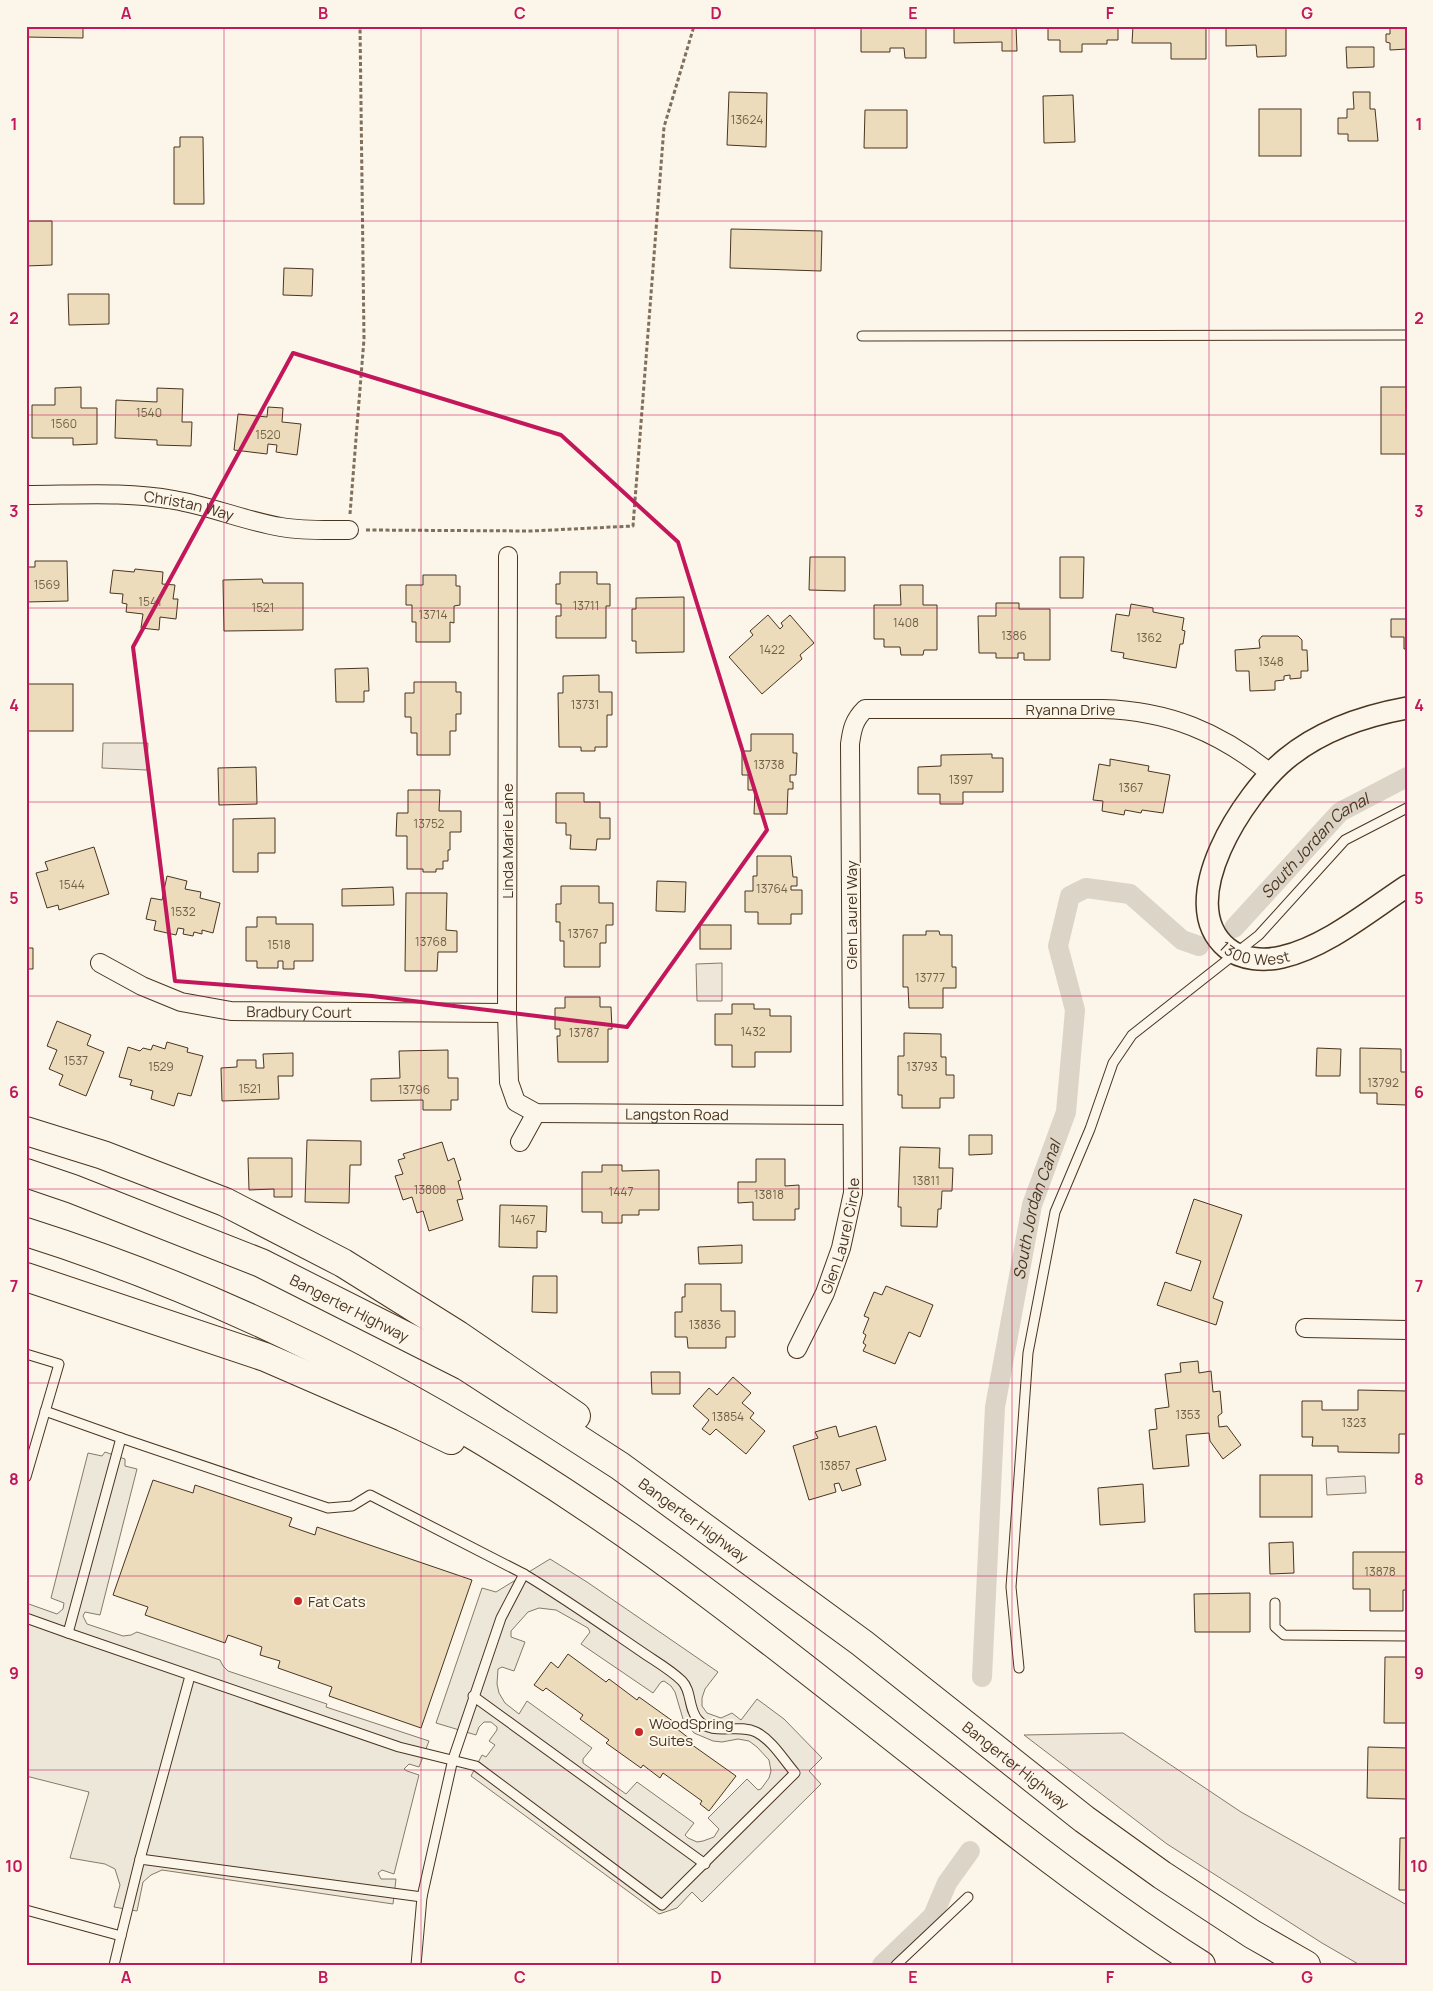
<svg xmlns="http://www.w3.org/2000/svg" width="1433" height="1991" viewBox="0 0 1433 1991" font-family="Manrope,sans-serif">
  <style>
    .green { fill: #ede6d9; stroke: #887966 }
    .parking { fill: #ede7d9; stroke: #887966; fill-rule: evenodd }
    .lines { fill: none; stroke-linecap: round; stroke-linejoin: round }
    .canal { stroke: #dcd4c6; stroke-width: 20 }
    .building { fill: #ecdcbc; stroke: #4a3520 }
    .service-casing { stroke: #4a3520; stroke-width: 11 }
    .minor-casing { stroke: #4a3520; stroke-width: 20 }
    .tertiary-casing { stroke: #4a3520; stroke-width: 24 }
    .motorway-casing { stroke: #4a3520; stroke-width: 30 }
    .path { stroke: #7f6f5c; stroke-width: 3; stroke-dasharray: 4 2.5; stroke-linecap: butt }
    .service { stroke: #fbf6e9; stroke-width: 9 }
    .minor { stroke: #fbf6e9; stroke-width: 18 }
    .tertiary { stroke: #fbf6e9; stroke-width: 21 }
    .motorway { stroke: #fbf6e9; stroke-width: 28 }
    .marked { fill: none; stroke: #c2185b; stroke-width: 4; stroke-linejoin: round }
    .grid { fill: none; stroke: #c2185b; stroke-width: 1; stroke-opacity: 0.55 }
    .poi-dot { fill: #c62828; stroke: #fbf6e9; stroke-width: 2 }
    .labels { text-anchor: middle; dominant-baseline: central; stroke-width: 4; stroke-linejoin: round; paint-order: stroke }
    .number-label { font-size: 12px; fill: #725f47 }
    .street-label { font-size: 15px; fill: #4a3520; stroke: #fbf6e9 }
    .poi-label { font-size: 15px; fill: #4a3520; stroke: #fbf6e9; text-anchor: start }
    .water-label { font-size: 16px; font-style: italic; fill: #4a3520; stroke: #fbf6e9 }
    .neatline { fill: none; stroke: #c2185b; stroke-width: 2 }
    .grid-label { font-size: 16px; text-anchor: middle; font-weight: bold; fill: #c2185b }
  </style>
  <rect width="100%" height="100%" fill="#fbf6e9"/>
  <g class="green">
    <path d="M103 743H148L147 770 102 768Z"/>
    <path d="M722 963V1001H697L696 964Z"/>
    <path d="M1365 1476 1366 1493 1327 1495 1326 1478Z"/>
    <path d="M1123 1733 1241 1812 1407 1905V1965H1360L1322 1943 1167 1844 1024 1735Z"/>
  </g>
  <g class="parking">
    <path d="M105 1452 125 1459V1466L137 1469 100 1615 85 1612 83 1616 87 1624 123 1636 131 1635 137 1632 220 1660 223 1666 228 1671 327 1704 326 1707 429 1741 419 1767 409 1764 404 1769 407 1771 419 1775 394 1874 382 1870 378 1873 381 1879H396L393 1904 162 1870 151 1875 143 1882 137 1911 114 1907 120 1885 115 1869 105 1864 70 1858 89 1792 26 1776V1603L57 1614 63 1609 64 1603 51 1598 88 1453 102 1456Z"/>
    <path d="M550 1559 587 1582 718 1672 705 1689 702 1698V1706L707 1713 721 1718 732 1713 741 1720 757 1699 784 1719 822 1758 809 1771 821 1784 702 1902 692 1892 677 1908 659 1914 471 1776 482 1755 486 1757 495 1745 489 1741 497 1730V1727L491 1722H484L479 1727 476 1735 436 1723 482 1588 496 1592ZM539 1608 556 1610 588 1628 590 1632 581 1644 653 1693 661 1682 664 1681 671 1686 675 1692 683 1719 694 1733 713 1741 722 1742 738 1739 749 1741 757 1747 769 1760 771 1771 769 1778 761 1789 758 1790 747 1779 708 1818 719 1829 714 1837 703 1841 697 1842 688 1838 685 1835 694 1823 637 1782 626 1794 583 1763V1759L592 1748 527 1701 519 1714 505 1703 499 1693 497 1684 498 1669 502 1667 514 1671 525 1642 511 1637V1631L528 1612Z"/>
  </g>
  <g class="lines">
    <g class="canal">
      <path id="s1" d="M1234 928 1340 812 1407 777"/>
      <path id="s2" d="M982 1677 995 1407 1032 1205 1066 1112 1075 1010 1058 946 1070 896 1086 888 1130 894 1182 940 1199 946"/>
      <path d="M882 1965 933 1916 947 1883 970 1851"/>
    </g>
  </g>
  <g class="building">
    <path d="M26 26H83V38L26 37Z"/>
    <path d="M861 26H926V58H905L904 48H890V52H861Z"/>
    <path d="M954 26H1016L1017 51H1002V42L954 43Z"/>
    <path d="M1048 26H1118V40H1107V44H1082V52H1060V40H1048Z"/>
    <path d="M1133 26H1206V59H1171V43H1132Z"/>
    <path d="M1226 26H1286V56L1257 57 1256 45 1226 46Z"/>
    <path d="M1390 26H1407V49L1390 50V43L1386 42V34H1390Z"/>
    <path d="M1346 47H1374V67L1347 68Z"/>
    <path d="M729 92 767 93 766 147 727 145Z"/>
    <path d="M1353 92H1370V109H1375L1378 141H1348V134H1338V118H1347V109H1354Z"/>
    <path d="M1073 95 1075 142 1044 143 1043 96Z"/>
    <rect x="1259" y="109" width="42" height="47"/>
    <path d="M865 110H907V148H864Z"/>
    <path d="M180 137H203L204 204H174V147H180Z"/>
    <path d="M26 221H52V265L26 266Z"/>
    <path d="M731 229 822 231 821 271 730 268Z"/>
    <path d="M284 268 313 269 312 296 283 295Z"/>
    <path d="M68 294H109V324L69 325Z"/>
    <path d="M81 387V408H97V444L73 445V438H32V405H55V388Z"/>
    <rect x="1381" y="387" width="26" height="67"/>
    <path d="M157 388 183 389 182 422H192L191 446 157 445V440L115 438 116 400 157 402Z"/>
    <path d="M268 407 283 408 282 422 301 424 297 455 276 452 277 445 268 444 267 454 234 450 238 414 267 417Z"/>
    <path d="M810 557H845V591L809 590Z"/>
    <path d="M1060 557H1084L1083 598H1060Z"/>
    <path d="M35 561H67L68 601 26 602V567H35Z"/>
    <path d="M135 569 163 572 162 584 175 585 173 599H178L176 619 160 617 159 630 141 628 143 614 126 612 127 604 122 603 123 594 110 593 113 570 134 572Z"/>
    <path d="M560 572H597V584H610V606H606V638H556V616H561V604H556V584H560Z"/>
    <path d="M423 575H456V586H460V605L454 606V623L450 622V642H416V622H412V605H406V585H423Z"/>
    <path d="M262 579 263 583H303V630L224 631 223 580Z"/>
    <path d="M900 585H923V605H937V650H924L923 655H901L900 647H884V639H874V605H901Z"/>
    <path d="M684 597V652L636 653V641H632V609H636V598Z"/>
    <path d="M996 603H1019V609H1050V660H1024V653H1018V658H996V653H979L978 616H996Z"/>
    <path d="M1131 604 1153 608V612L1184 618 1182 630 1185 631 1183 644H1180L1176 668 1123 658 1124 653 1111 651 1116 614 1129 616Z"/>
    <path d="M768 615 780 629 783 626 781 623 790 615 814 643 800 655 802 659 762 694 729 657 753 635 750 631Z"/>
    <path d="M1391 619H1407V649H1404V637H1391Z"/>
    <path d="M1262 636H1298L1302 640V650H1307L1308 671H1301V678L1290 679V675L1284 676V680L1275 681V690L1250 691 1249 671H1236L1235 650 1260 648 1259 640Z"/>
    <path d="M368 668 369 691H364V702H336L335 669Z"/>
    <path d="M599 675V692H612V715H607V747H595V751H581V747H559L558 693H563V676Z"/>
    <path d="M414 682H456V692H461V714H456V731H450V755H417V733H411V717H405V693H414Z"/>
    <rect x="26" y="684" width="47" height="47"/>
    <path d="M751 734H793V753H797L796 775H790V782H793V789H788L787 814H754L755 790H748V775H742V751H751Z"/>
    <path d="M992 754V758H1003V792H963V804H940V794H918V767L941 766V755Z"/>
    <path d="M1110 759 1149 766 1148 771 1170 775 1163 813 1142 810 1141 813 1125 810 1124 815 1102 811 1103 801 1093 800 1099 764 1110 766Z"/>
    <path d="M256 767 257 804 219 805 218 768Z"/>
    <path d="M408 790H440L439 811H461V832H450V850H448V861H443V869H436V872H423V869H407V836H396L397 813H408Z"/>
    <path d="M556 793H584V802H600V818H610V839H597L596 850 570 849 571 835H566V823H556Z"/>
    <path d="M275 818V853H258V872H233V819Z"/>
    <path d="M94 847 109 894 59 910 58 905 47 908 36 873 48 870 45 862Z"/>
    <path d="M757 856H791L793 877H797V886H791V890H802V914H791V924H758V912H745V891H753V876H757Z"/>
    <path d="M167 876 187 881 185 889 201 892 200 898 220 903 213 933 202 930V934L194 932 193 936 183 934 184 929 178 928 176 935 154 930 156 921 146 919 151 898 162 900Z"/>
    <path d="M657 881 686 882 685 912 656 911Z"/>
    <path d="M561 886H599V903H613V925H606V943H600V967H564V941H560V922H556V904H561Z"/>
    <path d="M393 887 394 905 342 906V889Z"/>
    <path d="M406 893H447L446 930 457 931V952H438L437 971H405Z"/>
    <path d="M257 917H276V924H313V961H294V969H283V961H278V968H257V961H246V927H257Z"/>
    <rect x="700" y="925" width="31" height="24"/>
    <path d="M926 931H939L940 935H952V967H956V988H943V1008H909L908 987H903V935H926Z"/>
    <path d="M26 948H33V969H27L26 984Z"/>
    <path d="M565 997H600V1007H611L612 1029H608V1062H558L557 1036H560V1029H555V1008H565Z"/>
    <path d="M732 1004H754V1009H770V1016H791V1052H755V1067H732V1045H715V1014H732Z"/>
    <path d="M57 1021 91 1035 87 1045 104 1052 86 1096 59 1085 63 1075 49 1069 57 1050 47 1046Z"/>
    <path d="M904 1033 941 1034V1057H946V1075H954V1098H940V1108H902V1095H898V1056H904Z"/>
    <path d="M167 1042 188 1048 187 1052 203 1056 191 1096 178 1093 174 1106 151 1099 153 1091 130 1085 132 1080 119 1077 128 1047 140 1051 143 1048 151 1050 153 1045 165 1049Z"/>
    <path d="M1317 1048 1341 1049 1340 1076H1316Z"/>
    <path d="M1360 1048 1401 1049V1072H1407V1105L1377 1104V1093H1360Z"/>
    <path d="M448 1050V1078H458V1100H451V1110H423V1100L371 1101V1079L400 1078 399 1051Z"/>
    <path d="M293 1053V1076H278L279 1099 222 1101 221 1068 237 1067V1060H256V1068H264L263 1054Z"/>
    <path d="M969 1135H992V1154L969 1155Z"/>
    <path d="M307 1140 361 1141V1165H350L349 1203 305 1202Z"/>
    <path d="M442 1142 448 1161 454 1158 461 1180 458 1181 463 1199 457 1200 463 1220 429 1231 423 1211 417 1213 412 1197 403 1200 395 1176 403 1174 398 1160 405 1158 403 1154Z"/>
    <path d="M900 1147 940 1148 939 1168H953L952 1191H942L941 1209H938L937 1227 901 1226V1207H898Z"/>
    <path d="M248 1158H292V1197H274V1189L249 1190Z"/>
    <path d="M756 1159H785V1186L799 1185V1209H795V1220H753V1202L738 1203V1182H756Z"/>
    <path d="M602 1165H622V1171L659 1170V1210H639V1215H622V1223H602V1212H582V1172H602Z"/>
    <path d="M1194 1199 1242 1215 1213 1298 1223 1302 1216 1325 1157 1305 1165 1282 1191 1291 1201 1261 1176 1253Z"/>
    <path d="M500 1205 547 1206 546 1232 537 1231V1248L499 1247Z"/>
    <path d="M742 1245V1263L699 1264 698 1247Z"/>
    <path d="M533 1276H557V1313L532 1312Z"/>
    <path d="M685 1284H721V1311H735V1337H726V1348H688L687 1337H675V1312H682V1297H685Z"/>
    <path d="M886 1286 933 1305 920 1337 909 1332 895 1364 863 1351 866 1345 863 1343 866 1335 863 1333 869 1318 864 1316 874 1292 882 1295Z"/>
    <path d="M1198 1361 1199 1373 1211 1371 1213 1392 1220 1391 1222 1413 1218 1416 1219 1427 1227 1426 1241 1445 1223 1459 1210 1441 1209 1433 1186 1435 1189 1466 1153 1469 1149 1430 1157 1429 1155 1409 1169 1407 1165 1374 1181 1372 1180 1363Z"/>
    <path d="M651 1372H680V1394H652Z"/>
    <path d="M733 1377 751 1393 742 1403 754 1413 750 1418 765 1431 746 1454 716 1429 710 1435 702 1429 709 1420 693 1406 709 1388 717 1395Z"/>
    <path d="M1358 1390 1407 1391V1434H1399V1453L1338 1452V1446H1312L1313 1437H1302V1401H1322V1410H1358Z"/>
    <path d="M836 1426 839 1437 876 1426 886 1460 856 1469 861 1485 842 1491 839 1483 834 1484 836 1492 809 1500 793 1446 818 1438 815 1432Z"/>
    <rect x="1260" y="1475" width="52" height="42"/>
    <path d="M153 1480 193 1493 195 1485 292 1518 289 1526 315 1535 317 1527 472 1580 421 1728 329 1696 332 1687 278 1668 280 1661 260 1655 262 1647 228 1635 225 1643 145 1615 148 1607 113 1595Z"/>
    <path d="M1143 1484 1145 1522 1100 1525 1098 1488Z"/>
    <path d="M1293 1542 1294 1573 1270 1574 1269 1543Z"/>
    <path d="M1353 1552H1407V1590H1403V1611H1370V1589H1353Z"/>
    <path d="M1250 1593V1632H1195L1194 1594Z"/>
    <path d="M568 1654 606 1682 609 1679 637 1700 639 1697 674 1722 672 1725 690 1739 688 1742 736 1776 709 1811 700 1804 702 1801 663 1773 660 1778 643 1765 641 1768 606 1743 609 1740 580 1719 583 1715 546 1688 543 1691 534 1685 551 1662 558 1668Z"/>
    <path d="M1385 1657H1407V1723H1384Z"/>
    <path d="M1368 1747 1407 1748V1799L1367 1798Z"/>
    <path d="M1400 1838H1407V1890H1399Z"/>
  </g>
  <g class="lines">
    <defs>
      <g id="service">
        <path d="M862 336 1407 335"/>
        <path d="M26 1354 59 1364 26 1477"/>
        <path d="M45 1411 121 1438"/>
        <path d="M1275 1603V1627L1284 1635 1407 1636"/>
        <path d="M26 1618 68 1633 121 1438 328 1508 352 1506 370 1495 524 1574 501 1618 453 1759 422 1897 416 1965"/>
        <path d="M68 1633 399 1747 476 1766 662 1905 795 1773C783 1759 772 1740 756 1732 737 1723 713 1737 698 1720 688 1709 692 1691 682 1681 670 1669 653 1660 639 1650 601 1624 564 1598 524 1574"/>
        <path d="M1019 1668 1011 1587 1028 1353 1055 1212 1090 1129 1113 1063 1132 1035 1259 935 1345 840 1407 808"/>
        <path d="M473 1696 705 1864"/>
        <path d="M140 1859 190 1676"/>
        <path d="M26 1910 121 1936 114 1965"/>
        <path d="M121 1936 140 1859 422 1897"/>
        <path d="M896 1965 968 1897"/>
      </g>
      <g id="minor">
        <path id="s3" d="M26 495C75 495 126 491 174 500 210 506 245 521 281 527 304 531 326 530 349 530"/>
        <path id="s4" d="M508 556 507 1013 509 1082 516 1102 536 1113 851 1115"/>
        <path id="s5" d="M100 963 142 986 181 1002 231 1011 507 1013"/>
        <path d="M520 1142 536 1113"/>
        <path d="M1305 1328 1407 1330"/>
        <path id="s6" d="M797 1349 825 1293 841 1248 853 1193 850 744C852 729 854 720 865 709H1103C1169 711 1219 732 1270 773"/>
      </g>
      <g id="tertiary">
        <path id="s7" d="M1407 708C1363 716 1321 730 1286 759 1245 793 1172 902 1227 948 1241 960 1265 961 1282 957 1326 947 1369 911 1407 886"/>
      </g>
      <g id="motorway">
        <path d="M26 1131 103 1155 225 1202 343 1263 458 1335 576 1416"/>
        <path id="s8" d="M26 1173 73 1189 261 1263 465 1366 620 1466 862 1643 1084 1819 1162 1875 1252 1934 1306 1965"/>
        <path d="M26 1232C276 1311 507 1441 715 1599 808 1669 899 1743 991 1814 1059 1867 1128 1919 1201 1965"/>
        <path d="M26 1277 265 1357 403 1417 451 1440"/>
      </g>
    </defs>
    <use href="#service" class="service-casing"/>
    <use href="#minor" class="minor-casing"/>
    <use href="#tertiary" class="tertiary-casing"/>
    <use href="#motorway" class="motorway-casing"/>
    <g class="path">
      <path d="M350 514 364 339 360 26"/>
      <path d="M366 530 532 531 633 526 664 127 694 26"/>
    </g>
    <use href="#service" class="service"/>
    <use href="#minor" class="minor"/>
    <use href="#tertiary" class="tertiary"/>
    <use href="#motorway" class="motorway"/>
  </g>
  <path class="marked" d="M293 353 561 435 678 542 767 830 627 1027 372 996 175 981 133 647Z"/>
  <path class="grid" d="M224 26V1965M421 26V1965M618 26V1965M815 26V1965M1012 26V1965M1209 26V1965M26 221H1407M26 415H1407M26 608H1407M26 802H1407M26 996H1407M26 1189H1407M26 1383H1407M26 1576H1407M26 1770H1407"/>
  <g class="poi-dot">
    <circle cx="298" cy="1601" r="5"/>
    <circle cx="639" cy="1732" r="5"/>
  </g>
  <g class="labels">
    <g class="number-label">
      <text x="747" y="119">13624</text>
      <text x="149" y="412">1540</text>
      <text x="64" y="423">1560</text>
      <text x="268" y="434">1520</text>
      <text x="47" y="584">1569</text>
      <text x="150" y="601">1541</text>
      <text x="586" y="605">13711</text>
      <text x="263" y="607">1521</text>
      <text x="433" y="614">13714</text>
      <text x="906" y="622">1408</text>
      <text x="1014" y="635">1386</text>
      <text x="1149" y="637">1362</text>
      <text x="772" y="649">1422</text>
      <text x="1271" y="661">1348</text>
      <text x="585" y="704">13731</text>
      <text x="769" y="764">13738</text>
      <text x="961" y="779">1397</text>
      <text x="1131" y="787">1367</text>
      <text x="429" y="823">13752</text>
      <text x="72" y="884">1544</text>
      <text x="772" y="888">13764</text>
      <text x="183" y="911">1532</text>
      <text x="583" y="933">13767</text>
      <text x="431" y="941">13768</text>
      <text x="279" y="944">1518</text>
      <text x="930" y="977">13777</text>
      <text x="753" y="1031">1432</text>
      <text x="584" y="1032">13787</text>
      <text x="76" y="1060">1537</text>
      <text x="161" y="1066">1529</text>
      <text x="922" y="1066">13793</text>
      <text x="1383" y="1082">13792</text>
      <text x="250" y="1088">1521</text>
      <text x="414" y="1089">13796</text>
      <text x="926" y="1180">13811</text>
      <text x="430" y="1189">13808</text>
      <text x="621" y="1191">1447</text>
      <text x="769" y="1194">13818</text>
      <text x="523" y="1219">1467</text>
      <text x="705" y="1324">13836</text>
      <text x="1188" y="1414">1353</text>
      <text x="728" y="1416">13854</text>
      <text x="1354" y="1422">1323</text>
      <text x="835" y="1465">13857</text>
      <text x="1380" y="1571">13878</text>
    </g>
    <g class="street-label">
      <text stroke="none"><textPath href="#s3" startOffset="164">Christan Way</textPath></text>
      <text stroke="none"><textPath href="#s6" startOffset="860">Ryanna Drive</textPath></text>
      <text transform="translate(507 841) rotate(-90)">Linda Marie Lane</text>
      <text transform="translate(851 915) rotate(-90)">Glen Laurel Way</text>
      <text stroke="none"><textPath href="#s7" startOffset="381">1300 West</textPath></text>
      <text stroke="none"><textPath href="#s5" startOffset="209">Bradbury Court</textPath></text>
      <text stroke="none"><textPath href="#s4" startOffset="711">Langston Road</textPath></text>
      <text stroke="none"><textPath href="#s6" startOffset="122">Glen Laurel Circle</textPath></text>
      <text stroke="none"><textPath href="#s8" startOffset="351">Bangerter Highway</textPath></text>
      <text stroke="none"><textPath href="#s8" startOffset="756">Bangerter Highway</textPath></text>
      <text stroke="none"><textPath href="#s8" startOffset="1161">Bangerter Highway</textPath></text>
    </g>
    <g class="poi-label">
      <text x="308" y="1601">Fat Cats</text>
      <text x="649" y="1723">WoodSpring<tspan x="649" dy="17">Suites</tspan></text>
    </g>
    <g class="water-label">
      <text stroke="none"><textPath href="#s1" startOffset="116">South Jordan Canal</textPath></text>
      <text stroke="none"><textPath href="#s2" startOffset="472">South Jordan Canal</textPath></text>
    </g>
  </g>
  <rect width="1433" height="1991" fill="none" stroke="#fbf6e9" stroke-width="55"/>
  <rect x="28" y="28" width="1378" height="1936" class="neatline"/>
  <g class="grid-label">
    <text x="126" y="19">A</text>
    <text x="323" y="19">B</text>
    <text x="520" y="19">C</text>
    <text x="716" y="19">D</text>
    <text x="913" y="19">E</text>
    <text x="1110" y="19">F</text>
    <text x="1307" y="19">G</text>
    <text x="14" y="130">1</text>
    <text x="1419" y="130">1</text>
    <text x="14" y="324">2</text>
    <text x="1419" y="324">2</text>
    <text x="14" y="517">3</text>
    <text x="1419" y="517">3</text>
    <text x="14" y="711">4</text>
    <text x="1419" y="711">4</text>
    <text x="14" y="904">5</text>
    <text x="1419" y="904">5</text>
    <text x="14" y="1098">6</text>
    <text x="1419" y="1098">6</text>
    <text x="14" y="1292">7</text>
    <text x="1419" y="1292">7</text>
    <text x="14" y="1485">8</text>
    <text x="1419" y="1485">8</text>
    <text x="14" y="1679">9</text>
    <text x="1419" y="1679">9</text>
    <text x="14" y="1872">10</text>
    <text x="1419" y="1872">10</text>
    <text x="126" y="1983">A</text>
    <text x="323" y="1983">B</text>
    <text x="520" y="1983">C</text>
    <text x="716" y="1983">D</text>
    <text x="913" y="1983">E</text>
    <text x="1110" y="1983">F</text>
    <text x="1307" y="1983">G</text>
  </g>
</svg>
